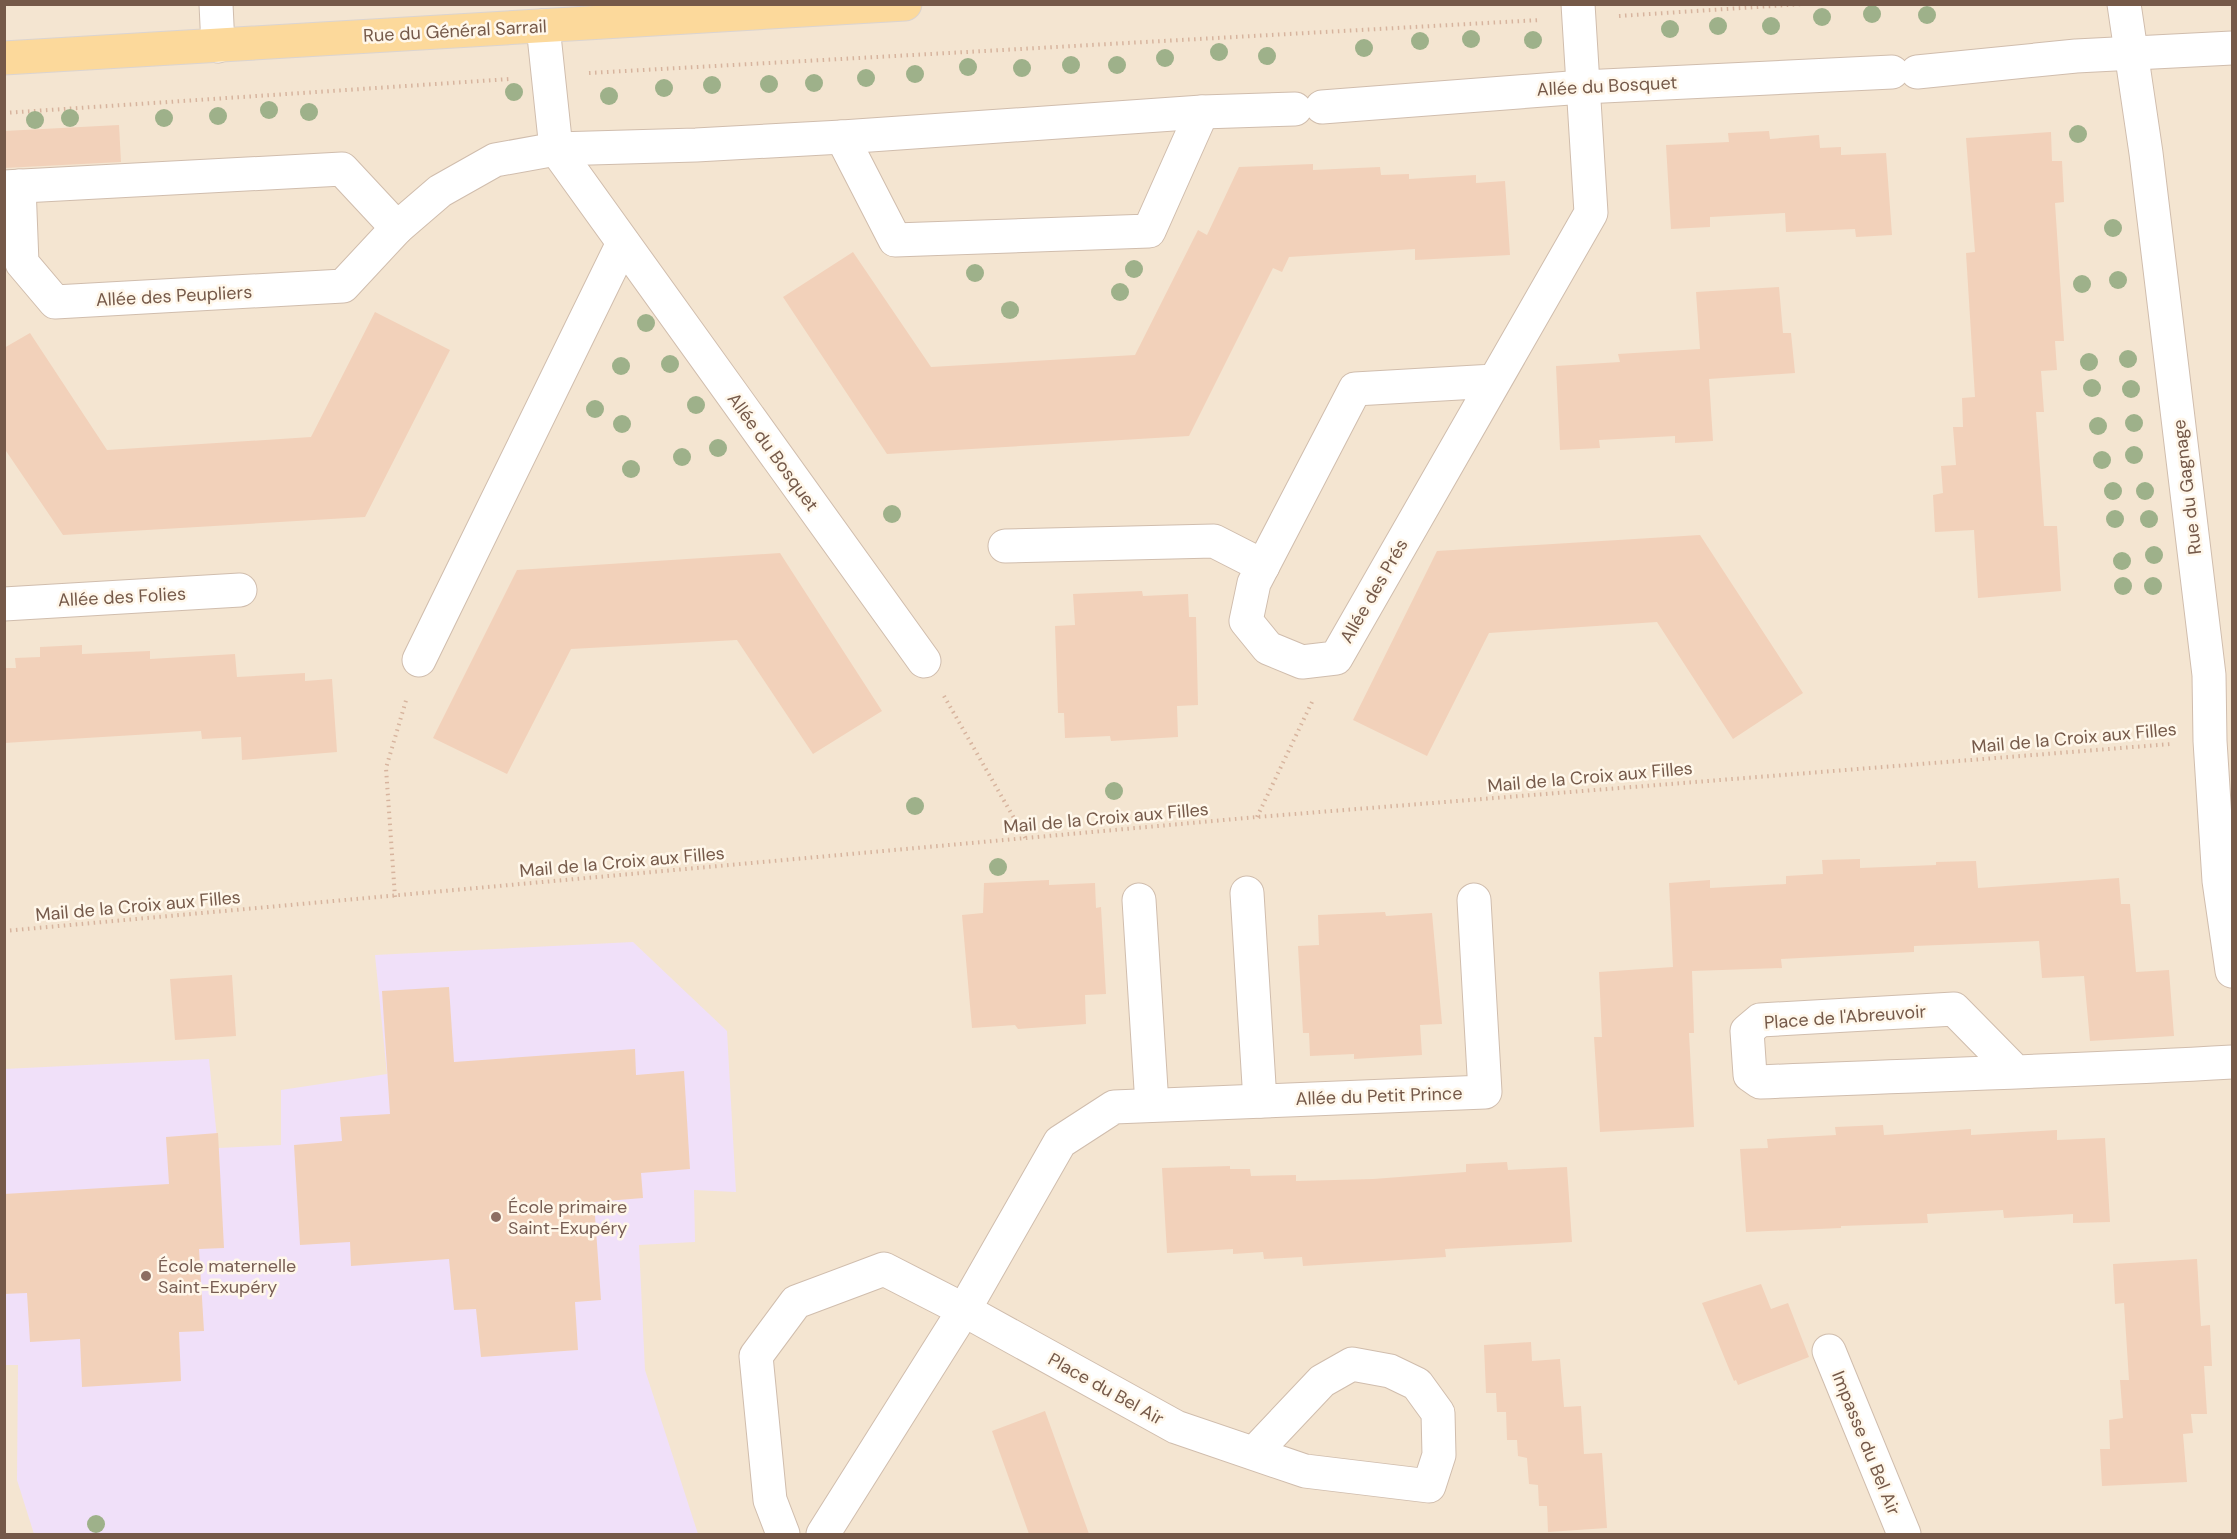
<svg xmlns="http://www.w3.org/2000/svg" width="2237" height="1539" viewBox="0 0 2237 1539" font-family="'DM Sans',sans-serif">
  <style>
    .residential { fill: #f4e5d1 }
    .education { fill: #f0e0f9 }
    .building { fill: #f2d1ba }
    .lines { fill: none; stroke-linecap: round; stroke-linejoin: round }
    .minor-casing { stroke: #d0bdad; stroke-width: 35 }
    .major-casing { stroke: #dbd4d0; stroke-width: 35 }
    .path { stroke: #d7b49e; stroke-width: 4; stroke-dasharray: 1.5 4.5; stroke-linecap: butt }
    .minor { stroke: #fff; stroke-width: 33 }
    .major { stroke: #fcd99b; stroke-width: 33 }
    .tree { fill: #9eb18a }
    .education-dot { fill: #8d6e63; stroke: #fff7ea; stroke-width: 2 }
    .labels { text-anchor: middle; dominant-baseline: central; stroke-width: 5; stroke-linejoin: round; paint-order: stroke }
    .street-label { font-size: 18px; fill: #755949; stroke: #fff7ea }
    .education-label { font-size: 18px; fill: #785e54; stroke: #fff7ea; text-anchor: start }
  </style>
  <rect width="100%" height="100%" fill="#fcf3e3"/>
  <rect class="residential" x="5" y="5" width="2227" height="1529"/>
  <path class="education" d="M633 942 727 1031 736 1192 694 1190 695 1242 639 1245 645 1370 698 1534H34L17 1480 18 1365H5L4 1069 209 1059 218 1148 281 1145V1090L387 1074 375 955Z"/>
  <g class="building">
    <path d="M119 125 121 162 4 168V131Z"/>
    <path d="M1769 131 1770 139 1819 135 1820 148 1841 147V155L1886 153 1892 235 1856 237 1855 229 1786 232 1785 213 1710 217V227L1671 229 1666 145 1729 142 1728 133Z"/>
    <path d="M2051 132 2052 161H2062L2064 202 2055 203 2064 341H2055L2057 370 2041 371 2044 412H2036L2044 526H2057L2061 591 1978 598 1974 530 1935 532 1933 495 1943 493 1941 466 1956 465 1953 427H1963L1962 398 1975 397 1966 253 1975 252 1966 138Z"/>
    <path d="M1313 164V170L1380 167 1381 175 1409 174V179L1476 175V183L1505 181 1510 255 1415 260V249L1289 257 1282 272 1273 268 1189 436 887 454 783 297 853 252 931 367 1135 355 1198 230 1207 235 1239 167Z"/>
    <path d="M1779 287 1783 333H1791L1795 373 1709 379 1713 441 1675 443V436L1599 440 1600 448 1560 450 1556 366 1620 362 1618 354 1700 349 1696 292Z"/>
    <path d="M375 312 450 350 365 517 63 535 4 448V348L30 333 107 450 311 437Z"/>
    <path d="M1700 535 1803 693 1733 739 1657 622 1489 633 1427 756 1353 720 1437 551Z"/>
    <path d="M780 553 882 711 813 754 737 640 571 649 507 774 433 738 517 570Z"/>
    <path d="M1142 591 1143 596 1188 594 1189 617H1196L1198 705 1177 706 1178 737 1111 741 1110 736 1065 738 1064 713H1058L1055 626 1075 625 1073 594Z"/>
    <path d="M82 645V654L150 651V659L235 654 237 677 305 673V681L332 679 337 752 242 760 241 737 202 739 201 731 4 743V668H16L15 658 40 657V647Z"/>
    <path d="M1860 859V868L1936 865V862L1976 861 1978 888 2119 878 2121 904H2130L2136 972 2169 970 2174 1036 2090 1041 2084 976 2042 978 2039 941 1914 946V952L1781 959 1782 968 1692 971 1694 1033H1689L1694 1127 1600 1132 1594 1037H1602L1599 972 1673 967 1669 883 1710 880V888L1786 884V876L1823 874 1822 860Z"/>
    <path d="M1049 880V885L1095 883 1096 908 1101 907 1106 994 1085 995 1086 1024 1018 1029 1015 1025 972 1028 962 915 983 913 984 883Z"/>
    <path d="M1385 912 1386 916 1432 913 1442 1024 1420 1025 1422 1055 1354 1059V1054L1310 1056 1309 1033H1303L1298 946 1319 945 1318 915Z"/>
    <path d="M232 975 236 1036 175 1040 170 979Z"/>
    <path d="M449 987 454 1062 635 1049 636 1075 684 1071 690 1169 641 1173 643 1198 594 1202 601 1300 575 1302 578 1350 481 1357 476 1309 454 1310 449 1259 351 1266 350 1242 300 1245 294 1145 342 1141 340 1117 390 1114 382 991Z"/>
    <path d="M1883 1125 1884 1135 1971 1129V1135L2057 1130V1140L2105 1138 2110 1222 2073 1223V1214L2004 1218 2003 1210 1927 1214 1928 1223 1841 1226V1228L1746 1232 1740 1149 1768 1148 1767 1139 1836 1135 1835 1127Z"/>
    <path d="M218 1133 224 1248 199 1249 204 1331 179 1332 181 1381 82 1387 80 1339 30 1342 27 1293 4 1294V1194L169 1184 166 1137Z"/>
    <path d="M1507 1162 1508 1170 1567 1167 1572 1242 1445 1249 1446 1257 1303 1266 1302 1257 1264 1259 1263 1252 1233 1254V1249L1167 1253 1162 1168 1230 1166V1169H1250L1251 1176 1296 1175V1181L1373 1179 1466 1172V1164Z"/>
    <path d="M2197 1259 2201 1326 2210 1325 2212 1366H2204L2207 1414H2191L2193 1433 2183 1434 2187 1482 2102 1486 2100 1449H2110L2109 1420 2123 1418 2120 1380H2129L2124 1303 2115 1304 2113 1264Z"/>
    <path d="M1761 1284 1771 1309 1788 1303 1809 1357 1738 1385 1736 1380 1734 1381 1702 1303Z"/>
    <path d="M1531 1342 1532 1361 1560 1359 1564 1407 1581 1406 1584 1454 1602 1453 1607 1528 1548 1532 1547 1506H1539L1538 1485 1529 1484 1527 1458 1518 1456 1517 1440H1507L1506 1412H1497L1496 1393H1486L1484 1345Z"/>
    <path d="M1045 1411 1089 1534H1029L992 1431Z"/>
  </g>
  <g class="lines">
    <defs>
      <g id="minor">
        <path d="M216 4 218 46"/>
        <path d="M2124 4 2146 153 2209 675 2210 741 2219 881 2232 971"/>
        <path d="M543 26 556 149 924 661"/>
        <path d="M1917 72 2076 56 2232 48"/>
        <path d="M1322 107 1583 87 1892 72"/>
        <path d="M842 137 895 240 1149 231 1202 112"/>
        <path d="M19 186 22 263 55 302 343 286 397 228"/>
        <path d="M4 187 342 169 397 228 440 191 495 160 556 149 696 145 842 137 1202 112 1295 109"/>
        <path d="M1494 381 1355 389 1254 583 1246 621 1268 648 1302 662 1336 658 1591 213 1578 4"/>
        <path d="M1005 546 1214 541 1263 566"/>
        <path d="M4 604 240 590"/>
        <path d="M419 660 623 243"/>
        <path d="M1247 893 1260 1101"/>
        <path d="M1139 900 1152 1105"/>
        <path d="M2015 1071 1954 1009 1760 1020 1747 1031 1750 1075 1760 1082C1917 1075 2075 1071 2232 1062"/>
        <path d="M1829 1351 1904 1534"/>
        <path d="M783 1534 770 1500 756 1356 796 1302 884 1269 964 1310 1176 1427 1305 1471 1429 1486 1439 1455 1438 1413 1417 1384 1390 1371 1352 1364 1322 1381 1254 1453"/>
        <path d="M823 1534 964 1310 1060 1142 1114 1107 1485 1092 1474 900"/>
      </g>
      <path id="major" d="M4 58 905 4"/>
    </defs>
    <use href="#minor" class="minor-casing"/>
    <use href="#major" class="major-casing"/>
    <g class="path">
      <path d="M1619 16 1803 4"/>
      <path d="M589 73 1540 20"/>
      <path d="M4 113 510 79"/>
      <path d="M944 696 1026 839"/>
      <path d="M1257 817 1312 702"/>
      <path d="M395 897 386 768 407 697"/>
      <path d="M4 931 1257 817 2171 744"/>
    </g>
    <use href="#minor" class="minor"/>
    <use href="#major" class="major"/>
  </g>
  <g class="tree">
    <circle cx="1872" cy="14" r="9"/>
    <circle cx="1927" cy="15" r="9"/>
    <circle cx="1822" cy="17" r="9"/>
    <circle cx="1718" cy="26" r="9"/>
    <circle cx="1771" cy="26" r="9"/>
    <circle cx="1670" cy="29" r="9"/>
    <circle cx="1471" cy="39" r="9"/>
    <circle cx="1533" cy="40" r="9"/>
    <circle cx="1420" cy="41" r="9"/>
    <circle cx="1364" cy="48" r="9"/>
    <circle cx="1219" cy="52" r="9"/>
    <circle cx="1267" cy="56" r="9"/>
    <circle cx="1165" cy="58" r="9"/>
    <circle cx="1071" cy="65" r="9"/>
    <circle cx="1117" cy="65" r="9"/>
    <circle cx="968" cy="67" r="9"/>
    <circle cx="1022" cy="68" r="9"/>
    <circle cx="915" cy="74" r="9"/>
    <circle cx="866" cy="78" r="9"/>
    <circle cx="814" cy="83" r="9"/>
    <circle cx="769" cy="84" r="9"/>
    <circle cx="712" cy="85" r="9"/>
    <circle cx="664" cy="88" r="9"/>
    <circle cx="514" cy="92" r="9"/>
    <circle cx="609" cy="96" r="9"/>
    <circle cx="269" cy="110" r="9"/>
    <circle cx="309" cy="112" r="9"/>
    <circle cx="218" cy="116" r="9"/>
    <circle cx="70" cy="118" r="9"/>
    <circle cx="164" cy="118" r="9"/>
    <circle cx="35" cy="120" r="9"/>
    <circle cx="2078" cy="134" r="9"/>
    <circle cx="2113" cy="228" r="9"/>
    <circle cx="1134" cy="269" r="9"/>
    <circle cx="975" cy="273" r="9"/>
    <circle cx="2118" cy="280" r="9"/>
    <circle cx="2082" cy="284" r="9"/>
    <circle cx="1120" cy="292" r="9"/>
    <circle cx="1010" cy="310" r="9"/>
    <circle cx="646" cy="323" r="9"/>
    <circle cx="2128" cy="359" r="9"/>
    <circle cx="2089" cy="362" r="9"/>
    <circle cx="670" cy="364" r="9"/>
    <circle cx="621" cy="366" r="9"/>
    <circle cx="2092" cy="388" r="9"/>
    <circle cx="2131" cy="389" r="9"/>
    <circle cx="696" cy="405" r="9"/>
    <circle cx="595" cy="409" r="9"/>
    <circle cx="2134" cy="423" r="9"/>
    <circle cx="622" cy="424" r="9"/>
    <circle cx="2098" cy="426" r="9"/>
    <circle cx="718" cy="448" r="9"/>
    <circle cx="2134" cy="455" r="9"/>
    <circle cx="682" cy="457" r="9"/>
    <circle cx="2102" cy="460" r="9"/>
    <circle cx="631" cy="469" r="9"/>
    <circle cx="2113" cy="491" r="9"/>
    <circle cx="2145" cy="491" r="9"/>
    <circle cx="892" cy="514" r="9"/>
    <circle cx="2115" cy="519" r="9"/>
    <circle cx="2149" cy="519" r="9"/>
    <circle cx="2154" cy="555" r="9"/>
    <circle cx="2122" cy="561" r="9"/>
    <circle cx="2123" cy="586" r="9"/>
    <circle cx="2153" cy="586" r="9"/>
    <circle cx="1114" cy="791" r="9"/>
    <circle cx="915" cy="806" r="9"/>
    <circle cx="998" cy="867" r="9"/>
    <circle cx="96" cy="1524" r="9"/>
  </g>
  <g class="education-dot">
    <circle cx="496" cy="1217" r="6"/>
    <circle cx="146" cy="1276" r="6"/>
  </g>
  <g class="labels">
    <g class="street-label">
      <text transform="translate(455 31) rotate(-3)">Rue du Général Sarrail</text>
      <text transform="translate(1607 86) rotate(-3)">Allée du Bosquet</text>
      <text transform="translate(174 296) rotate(-3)">Allée des Peupliers</text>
      <text transform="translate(773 452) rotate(54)">Allée du Bosquet</text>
      <text transform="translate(2187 487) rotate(-97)">Rue du Gagnage</text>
      <text transform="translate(1374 591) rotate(-60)">Allée des Prés</text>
      <text transform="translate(122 597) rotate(-3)">Allée des Folies</text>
      <text transform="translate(2074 738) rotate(-5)">Mail de la Croix aux Filles</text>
      <text transform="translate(1590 777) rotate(-5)">Mail de la Croix aux Filles</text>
      <text transform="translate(1106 818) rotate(-5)">Mail de la Croix aux Filles</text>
      <text transform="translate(622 862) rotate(-5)">Mail de la Croix aux Filles</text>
      <text transform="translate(138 906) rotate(-5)">Mail de la Croix aux Filles</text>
      <text transform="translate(1845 1017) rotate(-4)">Place de l'Abreuvoir</text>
      <text transform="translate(1379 1096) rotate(-2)">Allée du Petit Prince</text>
      <text transform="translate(1106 1389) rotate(29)">Place du Bel Air</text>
      <text transform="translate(1866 1443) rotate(68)">Impasse du Bel Air</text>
    </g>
    <g class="education-label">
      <text x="508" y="1207">École primaire<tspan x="508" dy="21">Saint-Exupéry</tspan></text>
      <text x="158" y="1266">École maternelle<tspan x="158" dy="21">Saint-Exupéry</tspan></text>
    </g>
  </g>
  <rect width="2237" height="1539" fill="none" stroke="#755949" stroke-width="12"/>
</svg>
